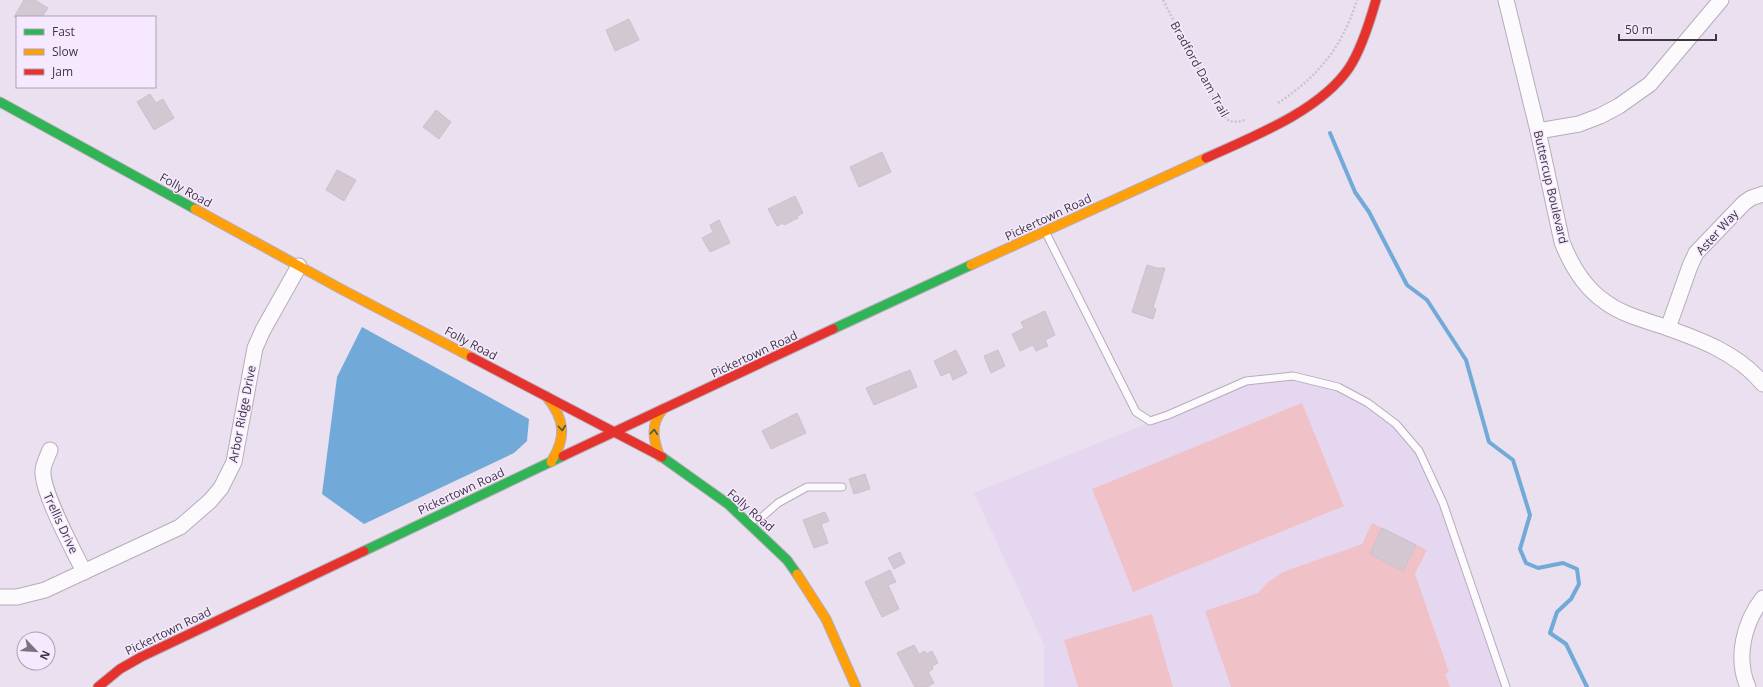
<svg xmlns="http://www.w3.org/2000/svg" width="1763" height="687" viewBox="0 0 1763 687" font-family="'Open Sans',sans-serif">
  <style>
    .built { fill: #e6d7f0 }
    .green { fill: #f0c2c7 }
    .water { fill: #71a9d8 }
    .lines { fill: none; stroke-linecap: round; stroke-linejoin: round }
    .stream { stroke: #71a9d8; stroke-width: 4 }
    .building { fill: #d3c8d2; stroke: #cbc1cb }
    .lane-casing { stroke: #b5adb9; stroke-width: 9 }
    .street-casing { stroke: #b5adb9; stroke-width: 17 }
    .fast-casing { stroke: #b5adb9; stroke-width: 11 }
    .slow-casing { stroke: #b5adb9; stroke-width: 11 }
    .jam-casing { stroke: #b5adb9; stroke-width: 11 }
    .path { stroke: #c8c6ca; stroke-width: 2.5; stroke-dasharray: 2 2; stroke-linecap: butt }
    .lane { stroke: #fcfafd; stroke-width: 7 }
    .street { stroke: #fcfafd; stroke-width: 15 }
    .fast { stroke: #30b455; stroke-width: 9 }
    .slow { stroke: #ff9f0a; stroke-width: 9 }
    .jam { stroke: #e5322d; stroke-width: 9 }
    .oneway { stroke: #3a5c48 }
    .labels { text-anchor: middle; dominant-baseline: central; stroke-width: 3; stroke-linejoin: round; paint-order: stroke }
    .street-label { font-size: 12px; fill: #3e3742; stroke: #f6e9ff }
  </style>
  <rect width="100%" height="100%" fill="#eae0ef"/>
  <path class="built" d="M1293 376 1338 387 1396 424 1419 451 1443 503 1506 687H1044V645L974 493 1168 415 1246 381Z"/>
  <g class="green">
    <path d="M1302 403 1344 506 1133 592 1092 489Z"/>
    <path d="M1372 523 1427 550 1415 574 1449 672 1445 674 1450 687H1231L1205 611 1258 593 1268 582 1283 572 1362 544Z"/>
    <path d="M1152 614 1173 687H1078L1064 640Z"/>
  </g>
  <path class="water" d="M362 327 529 419 527 441 514 453 364 524 322 494 337 377Z"/>
  <g class="lines">
    <path class="stream" d="M1330 133 1355 192 1369 212 1407 285 1427 300 1466 360 1489 442 1513 460 1530 515 1520 549 1526 563 1538 568 1563 563 1577 569 1579 584 1571 599 1557 612 1550 633 1566 644 1587 687"/>
  </g>
  <g class="building">
    <path d="M24 0H35L48 8 42 17H14Z"/>
    <path d="M629 19 639 40 615 51 606 30Z"/>
    <path d="M150 94 156 103 163 99 174 118 154 130 137 102Z"/>
    <path d="M436 110 451 122 439 139 423 127Z"/>
    <path d="M882 152 891 172 859 187 850 167Z"/>
    <path d="M337 170 356 180 344 201 326 190Z"/>
    <path d="M795 196 803 213 797 216 798 218 784 225 783 223 777 226 768 209Z"/>
    <path d="M719 220 730 243 710 252 702 238 713 232 710 225Z"/>
    <path d="M1147 265 1157 268H1165L1153 308 1156 309 1153 319 1132 312Z"/>
    <path d="M1045 311 1055 335 1045 340 1048 346 1036 351 1033 345 1020 351 1012 334 1024 328 1021 322Z"/>
    <path d="M956 350 967 373 953 380 950 372 941 376 934 361Z"/>
    <path d="M998 350 1005 366 991 373 984 356Z"/>
    <path d="M910 370 917 387 874 405 866 388Z"/>
    <path d="M797 413 806 433 771 449 762 431Z"/>
    <path d="M865 474 870 489 854 494 849 479Z"/>
    <path d="M825 512 829 521 821 524 828 543 814 548 803 520Z"/>
    <path d="M1382 528 1416 545 1403 571 1370 554Z"/>
    <path d="M900 552 905 563 894 569 888 558Z"/>
    <path d="M890 570 896 582 888 585 899 609 882 617 865 582Z"/>
    <path d="M914 645 919 654 925 651 926 654 932 651 938 663 932 666 933 669 928 672 934 683 927 687H915L897 653Z"/>
  </g>
  <g class="lines">
    <defs>
      <g id="lane">
        <path d="M1046 233 1136 412 1150 421 1168 415 1246 381 1293 376 1338 387 1368 403 1396 424 1419 451 1443 503 1506 687"/>
        <path d="M751 520 761 518 778 503 807 487H842"/>
      </g>
      <g id="street">
        <path d="M1506 0 1538 131 1562 242C1571 265 1584 287 1604 301 1621 314 1641 319 1662 326 1699 339 1738 353 1763 384"/>
        <path d="M1538 131 1579 124 1600 116 1619 106 1650 84 1721 0"/>
        <path d="M1668 328 1690 266 1696 253 1744 203 1751 198 1763 194"/>
        <path d="M50 450C47 457 44 463 43 470 41 491 74 551 84 572"/>
        <path d="M0 597H17L45 590 180 527 210 501 221 488 234 462 255 348 263 330 299 266"/>
        <path d="M1748 687C1735 658 1744 622 1763 598"/>
      </g>
      <g id="fast">
        <path d="M0 102 195 209"/>
        <path d="M833 329 971 265"/>
        <path d="M662 457 728 504 787 560 797 574"/>
        <path d="M364 551 563 456"/>
      </g>
      <g id="slow">
        <path d="M195 209 341 289 471 357"/>
        <path d="M971 265 1206 158"/>
        <path d="M546 396C565 419 567 437 551 462"/>
        <path d="M660 457C653 440 650 424 663 409"/>
        <path d="M797 574 826 619 856 687"/>
      </g>
      <g id="jam">
        <path d="M1206 158C1252 137 1320 111 1349 68 1361 50 1370 21 1376 0"/>
        <path d="M471 357 662 457"/>
        <path d="M563 456 833 329"/>
        <path d="M98 687 120 669 141 657 364 551"/>
      </g>
    </defs>
    <use href="#lane" class="lane-casing"/>
    <use href="#street" class="street-casing"/>
    <use href="#fast" class="fast-casing"/>
    <use href="#slow" class="slow-casing"/>
    <use href="#jam" class="jam-casing"/>
    <g class="path">
      <path d="M1163 0 1222 114 1229 121 1238 122 1245 120"/>
      <path d="M1278 103C1319 76 1342 47 1357 0"/>
    </g>
    <use href="#lane" class="lane"/>
    <use href="#street" class="street"/>
    <use href="#fast" class="fast"/>
    <use href="#slow" class="slow"/>
    <use href="#jam" class="jam"/>
  </g>
  <defs><path id="oneway-chevron" d="M-2-3.5L2.5 0L-2 3.5" fill="none" stroke-width="1.6" stroke-linecap="round" stroke-linejoin="round"/></defs>
  <g class="oneway">
    <use href="#oneway-chevron" transform="translate(562 428) rotate(85)"/>
    <use href="#oneway-chevron" transform="translate(654 432) rotate(-85)"/>
  </g>
  <g class="labels">
    <g class="street-label">
      <text transform="translate(1200 69) rotate(61)">Bradford Dam Trail</text>
      <text transform="translate(1551 187) rotate(77)">Buttercup Boulevard</text>
      <text transform="translate(186 190) rotate(29)">Folly Road</text>
      <text transform="translate(1048 217) rotate(-25)">Pickertown Road</text>
      <text transform="translate(1717 232) rotate(-48)">Aster Way</text>
      <text transform="translate(471 343) rotate(28)">Folly Road</text>
      <text transform="translate(754 354) rotate(-25)">Pickertown Road</text>
      <text transform="translate(242 414) rotate(-79)">Arbor Ridge Drive</text>
      <text transform="translate(461 491) rotate(-25)">Pickertown Road</text>
      <text transform="translate(751 510) rotate(41)">Folly Road</text>
      <text transform="translate(61 523) rotate(65)">Trellis Drive</text>
      <text transform="translate(168 631) rotate(-26)">Pickertown Road</text>
    </g>
  </g>
  <rect x="16" y="16" width="140" height="72" fill="#f6e9ff" stroke="#aca2b3"/>
  <rect x="24" y="29" width="20" height="6" fill="#30b455" stroke="#aca2b3"/>
  <text x="52" y="36" font-size="12" fill="#3e3742">Fast</text>
  <rect x="24" y="49" width="20" height="6" fill="#ff9f0a" stroke="#aca2b3"/>
  <text x="52" y="56" font-size="12" fill="#3e3742">Slow</text>
  <rect x="24" y="69" width="20" height="6" fill="#e5322d" stroke="#aca2b3"/>
  <text x="52" y="76" font-size="12" fill="#3e3742">Jam</text>
  <g transform="translate(36 651) rotate(115)"><circle r="19" fill="#f6e9ff" stroke="#aca2b3"/>
  <path d="M0-3L7 15L0 10L-7 15Z" fill="#7a727f"/>
  <text y="-6" font-size="11" font-weight="bold" text-anchor="middle" fill="#3e3742">N</text>
  </g>
  <path d="M1619 34v6h97v-6" fill="none" stroke="#3e3742" stroke-width="2"/>
  <text x="1625" y="34" font-size="12" fill="#3e3742" stroke="#f6e9ff" stroke-width="3" paint-order="stroke">50 m</text>
</svg>
